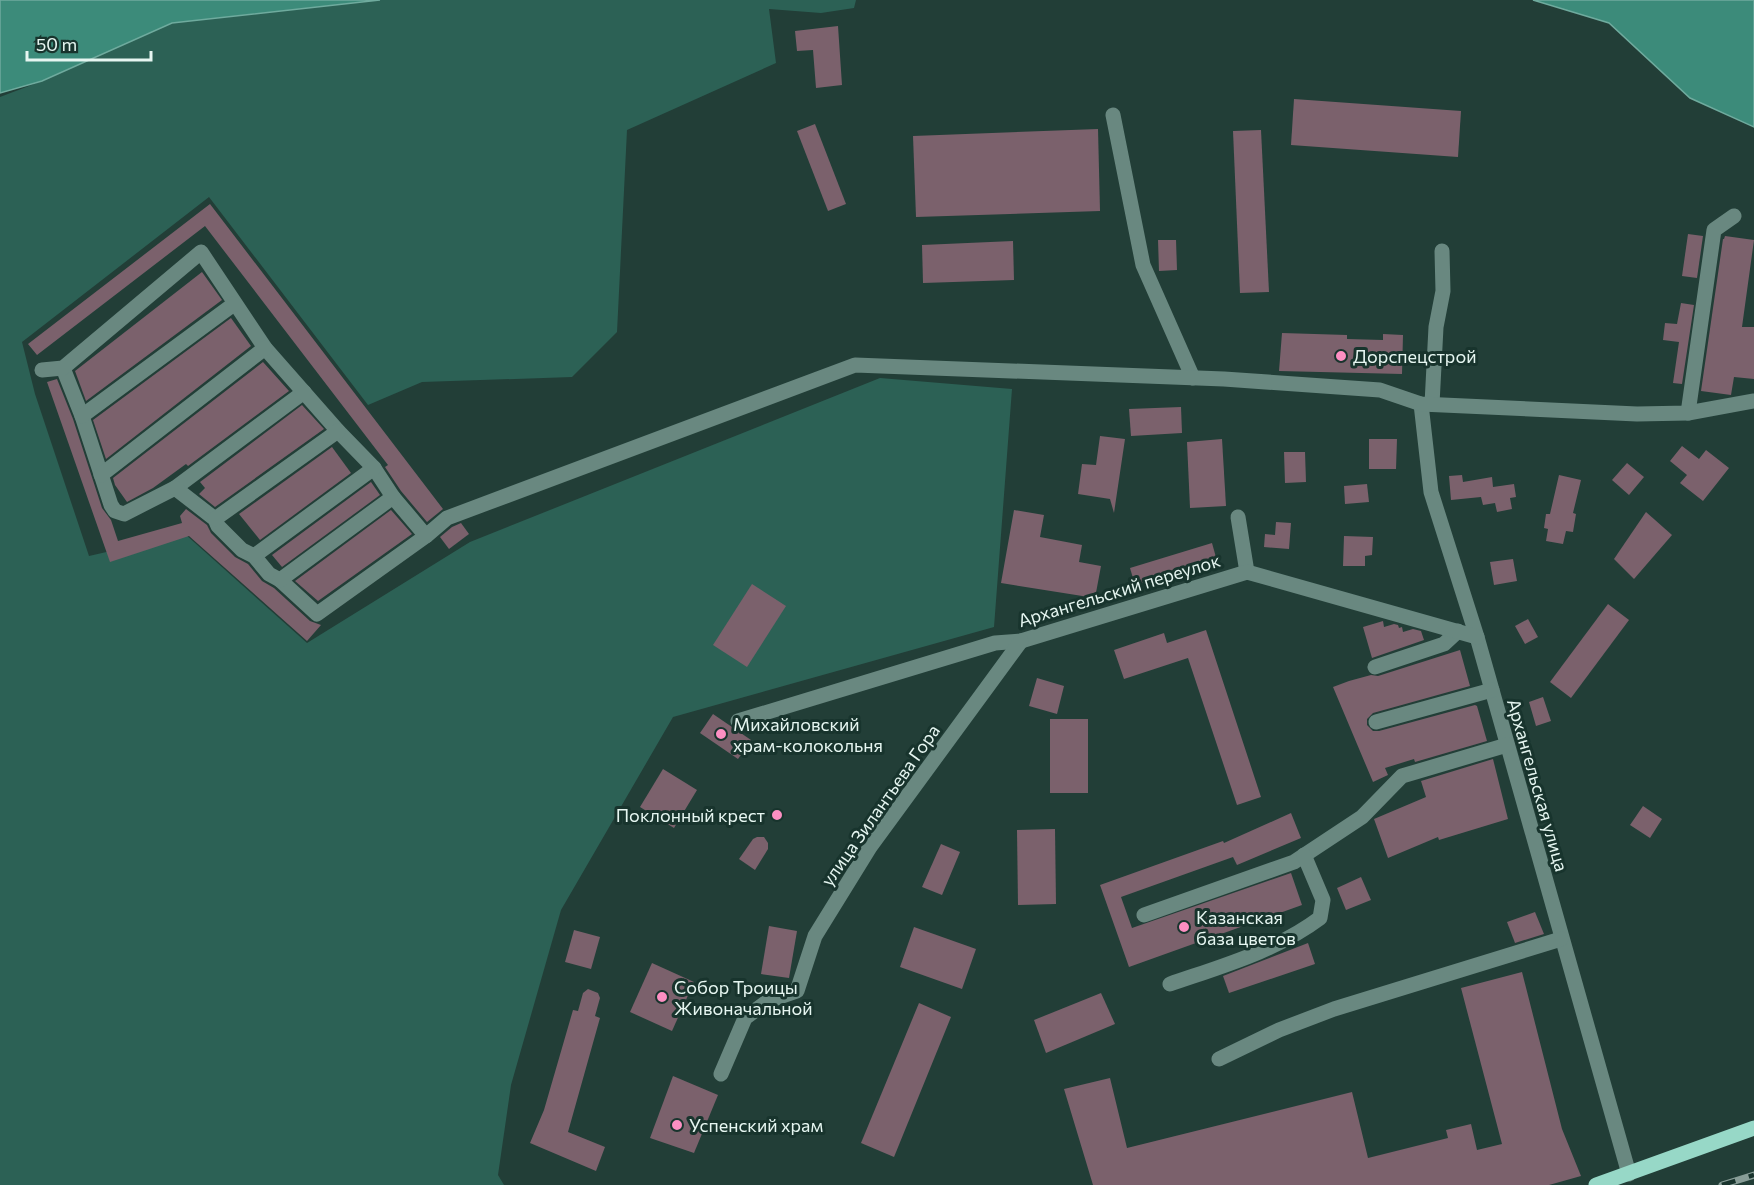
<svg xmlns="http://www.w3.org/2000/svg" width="1754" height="1185" viewBox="0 0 1754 1185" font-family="Commissioner,sans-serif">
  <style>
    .green { fill: #2c6155 }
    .water { fill: #3c8b7a; stroke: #6fab9e; stroke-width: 1.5 }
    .building { fill: #7b616c }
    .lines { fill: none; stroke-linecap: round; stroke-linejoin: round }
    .minor { stroke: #698880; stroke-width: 15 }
    .major { stroke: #97d8c7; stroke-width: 15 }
    .rail-casing { stroke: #889d97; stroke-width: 7 }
    .rail { stroke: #18342d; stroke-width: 4.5; stroke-dasharray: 14; stroke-linecap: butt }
    .poi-dot { fill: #fc8fc2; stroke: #18342d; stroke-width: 2 }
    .labels { text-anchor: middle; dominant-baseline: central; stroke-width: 6; stroke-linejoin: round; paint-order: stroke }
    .poi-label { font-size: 18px; fill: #e6f6f1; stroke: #18342d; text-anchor: start }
    .street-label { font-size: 18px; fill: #e6f6f1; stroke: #18342d }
  </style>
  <rect width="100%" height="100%" fill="#223e37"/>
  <path class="green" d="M380 0H856L854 8 821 13 769 9 776 63 627 130 617 332 572 377 422 382 368 405 209 197 22 342 35 394 89 556 185 534 307 643 470 542 880 378 1012 389 994 627 673 717 561 910 511 1085 498 1175 504 1185H0V97L42 81 172 23Z"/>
  <g class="water">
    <path d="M0 0H380L172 23 42 81 0 93Z"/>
    <path d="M1533 0H1754V127L1690 98 1609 23Z"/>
  </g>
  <g class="building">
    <path d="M838 26 842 85 816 88 813 50 797 51 795 31Z"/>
    <path d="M1294 99 1461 111 1458 157 1291 145Z"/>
    <path d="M815 124 846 204 828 211 797 131Z"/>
    <path d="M1098 129 1100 211 916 217 913 136Z"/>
    <path d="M1261 130 1269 292 1240 293 1233 131Z"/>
    <path d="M210 204 443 509 427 522 401 491 385 467 388 465 205 226 37 355 28 344Z"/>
    <path d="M1688 234 1703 236 1697 278 1682 276Z"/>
    <path d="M1725 236 1754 240 1742 327H1754V379L1734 377 1731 395 1701 391 1723 239H1724Z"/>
    <path d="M1158 240H1176L1177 270 1159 271Z"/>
    <path d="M1013 241 1014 280 923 283 922 245Z"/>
    <path d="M202 272 222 300 86 401 75 371Z"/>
    <path d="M1681 303 1694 305 1682 384 1673 383 1679 342 1663 340 1665 323 1677 324Z"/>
    <path d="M231 318 251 346 106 459 93 420Z"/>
    <path d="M1282 333 1347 335V339L1383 340V334L1403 335 1402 374 1279 371Z"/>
    <path d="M263 362 289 391 188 466 186 464 153 488 127 502 115 485 113 478Z"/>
    <path d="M57 379 73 419 102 508 111 520 118 541 182 523 180 516 186 509 207 525 211 533 235 557 248 564 262 581 274 588 310 621 321 625 307 641 189 536 110 562 47 382Z"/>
    <path d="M302 405 324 429 215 507 199 494 205 488 200 482Z"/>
    <path d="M1181 407 1182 433 1131 436 1129 409Z"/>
    <path d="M1100 436 1125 439 1114 513 1110 499 1078 494 1082 464 1096 465Z"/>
    <path d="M1222 439 1226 506 1190 508 1187 442Z"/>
    <path d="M1369 439H1397L1396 469H1369Z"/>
    <path d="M1682 446 1699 459 1706 450 1729 468 1703 501 1680 483 1687 475 1670 461Z"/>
    <path d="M332 447 351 473 260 540 239 514Z"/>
    <path d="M1284 452H1305L1306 482 1285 483Z"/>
    <path d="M1627 463 1644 477 1629 495 1612 480Z"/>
    <path d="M1462 475 1463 482 1492 477 1493 487 1514 484 1516 497 1510 498 1512 509 1497 512 1495 503 1483 505 1481 497 1451 500 1449 476Z"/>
    <path d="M1559 475 1581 480 1573 513 1576 514 1573 532 1566 531 1563 544 1546 541 1548 529 1544 528 1546 514H1550Z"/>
    <path d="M371 482 380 495 282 567 272 555Z"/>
    <path d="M1367 484 1369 502 1345 504 1344 486Z"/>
    <path d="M391 510 412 534 318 601 295 581Z"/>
    <path d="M1014 510 1044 515 1040 537 1082 545 1079 562 1101 566 1095 598 1001 583Z"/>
    <path d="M1646 512 1672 535 1634 579 1614 559Z"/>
    <path d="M1276 522 1291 523 1289 549 1264 547 1265 534 1275 535Z"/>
    <path d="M461 523 469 534 449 549 440 537 452 527Z"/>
    <path d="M1344 536 1373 537 1372 555 1365 556V566H1343Z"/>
    <path d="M1212 543 1217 561 1135 585 1130 568Z"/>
    <path d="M1513 559 1517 581 1494 585 1490 562Z"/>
    <path d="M752 584 786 606 747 667 713 645Z"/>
    <path d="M1608 604 1629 620 1571 698 1550 682Z"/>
    <path d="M1528 619 1538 637 1525 644 1515 626Z"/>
    <path d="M1383 621 1384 627 1394 624 1398 625 1399 628 1402 627 1403 632 1413 629 1421 631 1424 640 1372 658 1363 627Z"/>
    <path d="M1206 630 1261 797 1237 805 1188 658 1124 679 1114 650 1164 633 1167 643Z"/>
    <path d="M1460 650 1470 686 1373 713 1367 719V725L1373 731H1379L1475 705 1477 706 1487 741 1415 762 1414 759 1385 768 1388 775 1373 782 1333 687 1349 681 1371 675 1378 676Z"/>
    <path d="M1037 678 1064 686 1057 714 1029 706Z"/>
    <path d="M1543 697 1551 721 1536 726 1529 702Z"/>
    <path d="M713 714 751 740 738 759 700 733Z"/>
    <rect x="1050" y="719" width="38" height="74"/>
    <path d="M1493 759 1508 819 1439 840 1438 837 1388 858 1374 819 1426 797 1421 781Z"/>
    <path d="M663 769 697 790 674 828 640 807Z"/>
    <path d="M1643 806 1662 819 1650 838 1630 825Z"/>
    <path d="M1291 813 1301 838 1237 865 1233 857 1121 897 1132 928 1291 873 1302 905 1129 967 1100 885 1223 841 1224 843Z"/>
    <path d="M1055 829 1056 904 1018 905 1017 830Z"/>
    <path d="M757 837H764L768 843V849L755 870 739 859 753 839Z"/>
    <path d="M941 844 960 852 942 895 922 887Z"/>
    <path d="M1361 877 1371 900 1346 910 1337 888Z"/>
    <path d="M1535 912 1544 934 1515 943 1507 922Z"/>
    <path d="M769 926 797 931 789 978 761 974Z"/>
    <path d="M914 927 976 949 962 989 900 967Z"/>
    <path d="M574 930 600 937 591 969 565 962Z"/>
    <path d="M1308 943 1315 964 1229 993 1223 976Z"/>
    <path d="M652 963 694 982 672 1031 630 1012Z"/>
    <path d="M1522 972 1562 1129 1581 1176 1549 1185H1093L1064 1089 1110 1078 1127 1148 1352 1092 1368 1158 1448 1138 1446 1130 1471 1124 1477 1150 1502 1144 1461 988Z"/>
    <path d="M588 989 598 993 600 998 595 1016 600 1018 568 1132 605 1147 596 1171 530 1143 544 1110 573 1010 578 1011 583 993Z"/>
    <path d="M1101 993 1115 1024 1046 1053 1034 1020Z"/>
    <path d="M919 1003 951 1017 894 1157 861 1143Z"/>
    <path d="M673 1076 718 1095 694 1153 650 1138Z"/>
  </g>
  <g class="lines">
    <g class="minor">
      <path d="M1113 115 1143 265 1193 378"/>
      <path d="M63 368 82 416 111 505 115 511 124 514 175 488 304 392"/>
      <path d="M42 370 63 368 201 252 265 348 338 431 374 468 393 497 426 536"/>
      <path d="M1421 404 1431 492 1477 637 1629 1174"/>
      <path d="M1432 404 1436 327 1443 291 1442 251"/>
      <path d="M1688 413 1714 230 1734 216"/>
      <path d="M82 416 234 304"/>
      <path d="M101 475 265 348"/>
      <path d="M175 488 215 519 218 526 242 550 254 556 269 574 280 580 317 614 426 536 447 518 855 365 1224 379 1380 390 1421 404 1637 414 1688 413 1754 401"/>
      <path d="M1238 517 1247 572"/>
      <path d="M215 519 338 431"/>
      <path d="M254 556 374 468"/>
      <path d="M280 580 393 497"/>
      <path d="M1375 667 1444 644 1458 631"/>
      <path d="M738 721 995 643 1021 641 1247 572 1477 637"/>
      <path d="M1376 722 1492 690"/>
      <path d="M1144 915 1294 862 1362 817 1402 776 1507 745"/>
      <path d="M1170 984C1222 966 1276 951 1320 918L1323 900 1304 855"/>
      <path d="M1219 1059 1279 1030 1334 1009 1561 939"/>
      <path d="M721 1074 745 1018 768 1001 797 991 815 936 870 847 1021 641"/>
    </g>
    <path class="major" d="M1596 1185 1754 1128"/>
    <defs>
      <path id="rail" d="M1722 1185 1754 1175"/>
    </defs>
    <use href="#rail" class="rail-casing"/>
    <use href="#rail" class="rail"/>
  </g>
  <g class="poi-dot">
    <circle cx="1341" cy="356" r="6"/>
    <circle cx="721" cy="734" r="6"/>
    <circle cx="777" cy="815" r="6"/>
    <circle cx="1184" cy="927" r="6"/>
    <circle cx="662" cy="997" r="6"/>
    <circle cx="677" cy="1125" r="6"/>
  </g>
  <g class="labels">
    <g class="poi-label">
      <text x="1353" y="356">Дорспецстрой</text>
      <text x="733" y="724">Михайловский<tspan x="733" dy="21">храм-колокольня</tspan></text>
      <text x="765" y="815" text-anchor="end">Поклонный крест</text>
      <text x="1196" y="917">Казанская<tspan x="1196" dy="21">база цветов</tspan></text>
      <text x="674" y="987">Собор Троицы<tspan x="674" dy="21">Живоначальной</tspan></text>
      <text x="689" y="1125">Успенский храм</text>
    </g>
    <g class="street-label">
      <text transform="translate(1119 590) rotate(-17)">Архангельский переулок</text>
      <text transform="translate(1538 785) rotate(74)">Архангельская улица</text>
      <text transform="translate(880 805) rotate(-55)">улица Зилантьева Гора</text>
    </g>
  </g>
  <path d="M27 51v9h124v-9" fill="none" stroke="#e6f6f1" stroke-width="3"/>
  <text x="36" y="51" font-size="18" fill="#e6f6f1" stroke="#18342d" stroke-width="4.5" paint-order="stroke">50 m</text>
</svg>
